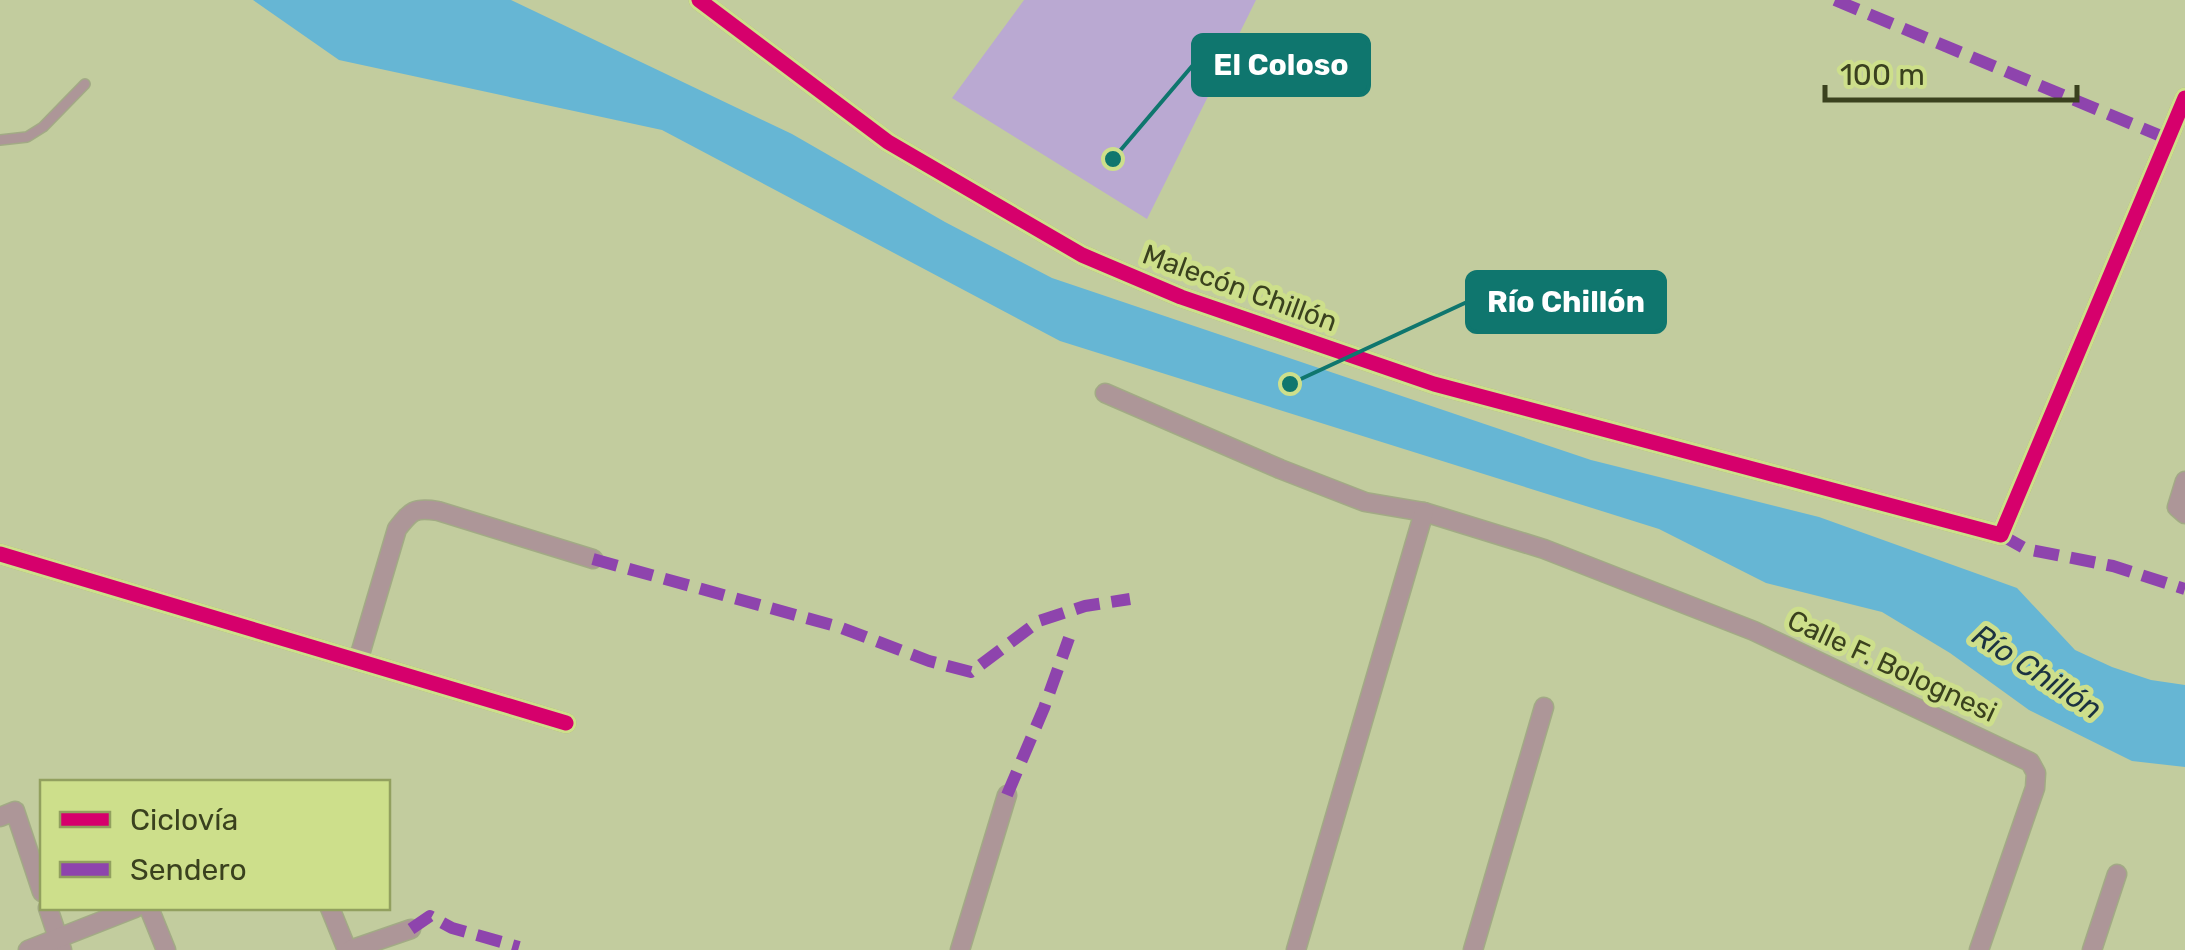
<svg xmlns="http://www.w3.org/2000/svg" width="2185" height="950" viewBox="0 0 2185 950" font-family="Rubik,sans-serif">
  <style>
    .green { fill: #baa9d2 }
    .water { fill: #66b6d4 }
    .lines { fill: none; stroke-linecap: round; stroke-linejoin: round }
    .service-casing { stroke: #a2aa85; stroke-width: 12 }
    .minor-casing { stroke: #a2aa85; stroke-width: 21 }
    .service { stroke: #ad9698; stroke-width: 9 }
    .minor { stroke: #ad9698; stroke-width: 18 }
    .quiet { stroke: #8e44ad; stroke-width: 12; stroke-dasharray: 25 12; stroke-linecap: butt }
    .cycleway-casing { stroke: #cddf8b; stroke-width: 21 }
    .cycleway { stroke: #d6006c; stroke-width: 15 }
    .labels { text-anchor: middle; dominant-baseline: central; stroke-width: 10; stroke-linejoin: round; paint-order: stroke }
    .street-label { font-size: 28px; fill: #3a411e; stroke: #cddf8b }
    .water-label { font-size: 30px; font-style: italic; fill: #1b3241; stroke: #cddf8b }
    .leader { fill: none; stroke: #0f766e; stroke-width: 4 }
    .callout-dot { fill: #0f766e; stroke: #cddf8b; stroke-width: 4 }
    .callout { fill: #0f766e; stroke: #0f766e; stroke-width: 4 }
    .callout-label { font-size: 30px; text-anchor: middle; font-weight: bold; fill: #fff }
  </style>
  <rect width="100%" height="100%" fill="#c2cc9e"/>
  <path class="green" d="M1024 0H1256L1147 219 952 98Z"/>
  <path class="water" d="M253 0H511L792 134 945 222 1052 278 1591 460 1819 517 2017 588 2075 650 2112 667 2151 680 2185 685V767L2132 761 2029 710 1950 653 1882 612 1766 583 1659 529 1060 341 662 130 339 60Z"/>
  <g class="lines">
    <defs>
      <path id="service" d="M0 140 27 137 43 127 85 84"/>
      <g id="minor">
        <path d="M699 0 888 142 1082 255 1181 297 1434 384 2001 535 2185 98"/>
        <path d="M1105 393 1280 469 1365 502 1424 512 1544 549 1754 631 2030 762 2036 773 2035 788 1979 950"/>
        <path d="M2185 481 2177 507 2185 514"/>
        <path d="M0 554 566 723"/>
        <path d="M358 661 397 529C411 511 414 507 438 511L593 559"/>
        <path d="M0 817 15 811 42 892"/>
        <path d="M48 908 62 950"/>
        <path d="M149 908 166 950"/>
        <path d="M330 908 347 950"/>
        <path d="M28 950 135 908"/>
        <path d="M350 950 411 929"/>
        <path d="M960 950 1007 795"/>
        <path d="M1296 950 1424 512"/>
        <path d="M1473 950 1544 707"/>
        <path d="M2092 950 2117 874"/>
      </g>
    </defs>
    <use href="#service" class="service-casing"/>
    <use href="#minor" class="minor-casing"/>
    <use href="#service" class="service"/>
    <use href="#minor" class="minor"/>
    <g class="quiet">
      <path d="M1835 0 2168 139"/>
      <path d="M2001 535 2026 549 2113 566 2185 589"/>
      <path d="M593 559 839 627 929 661 971 672 1039 621 1085 606 1130 599"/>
      <path d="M1007 795 1044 708 1069 638"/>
      <path d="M411 929 430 916 452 928 519 947"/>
    </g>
    <defs>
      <g id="cycleway">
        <path d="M699 0 888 142 1082 255 1181 297 1434 384 2001 535 2185 98"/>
        <path d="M0 554 566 723"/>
      </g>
    </defs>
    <use href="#cycleway" class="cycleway-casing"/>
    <use href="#cycleway" class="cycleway"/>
  </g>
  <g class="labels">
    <g class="street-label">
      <text transform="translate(1240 288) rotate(20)">Malecón Chillón</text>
      <text transform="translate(1892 666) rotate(25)">Calle F. Bolognesi</text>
    </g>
    <g class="water-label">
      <text transform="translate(2037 672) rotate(33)">Río Chillón</text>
    </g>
  </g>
  <path class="leader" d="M1113 159L1193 65M1290 384L1467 302"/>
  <g class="callout-dot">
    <circle cx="1113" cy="159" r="10"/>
    <circle cx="1290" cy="384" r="10"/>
  </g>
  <g class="callout">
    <rect x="1193" y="35" width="176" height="60" rx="10"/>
    <rect x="1467" y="272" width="198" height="60" rx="10"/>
  </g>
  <g class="callout-label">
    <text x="1281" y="75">El Coloso</text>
    <text x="1566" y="312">Río Chillón</text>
  </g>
  <rect x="40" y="780" width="350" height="130" fill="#cddf8b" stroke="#92a05f" stroke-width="2.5"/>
  <rect x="60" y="812" width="50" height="15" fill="#d6006c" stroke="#92a05f" stroke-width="2.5"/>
  <text x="130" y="830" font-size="30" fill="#3a411e">Ciclovía</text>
  <rect x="60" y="862" width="50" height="15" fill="#8e44ad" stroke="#92a05f" stroke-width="2.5"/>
  <text x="130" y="880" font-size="30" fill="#3a411e">Sendero</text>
  <path d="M1825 85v15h252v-15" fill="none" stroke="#3a411e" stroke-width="5"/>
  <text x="1840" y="85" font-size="30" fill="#3a411e" stroke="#cddf8b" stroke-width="8" paint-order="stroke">100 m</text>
</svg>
